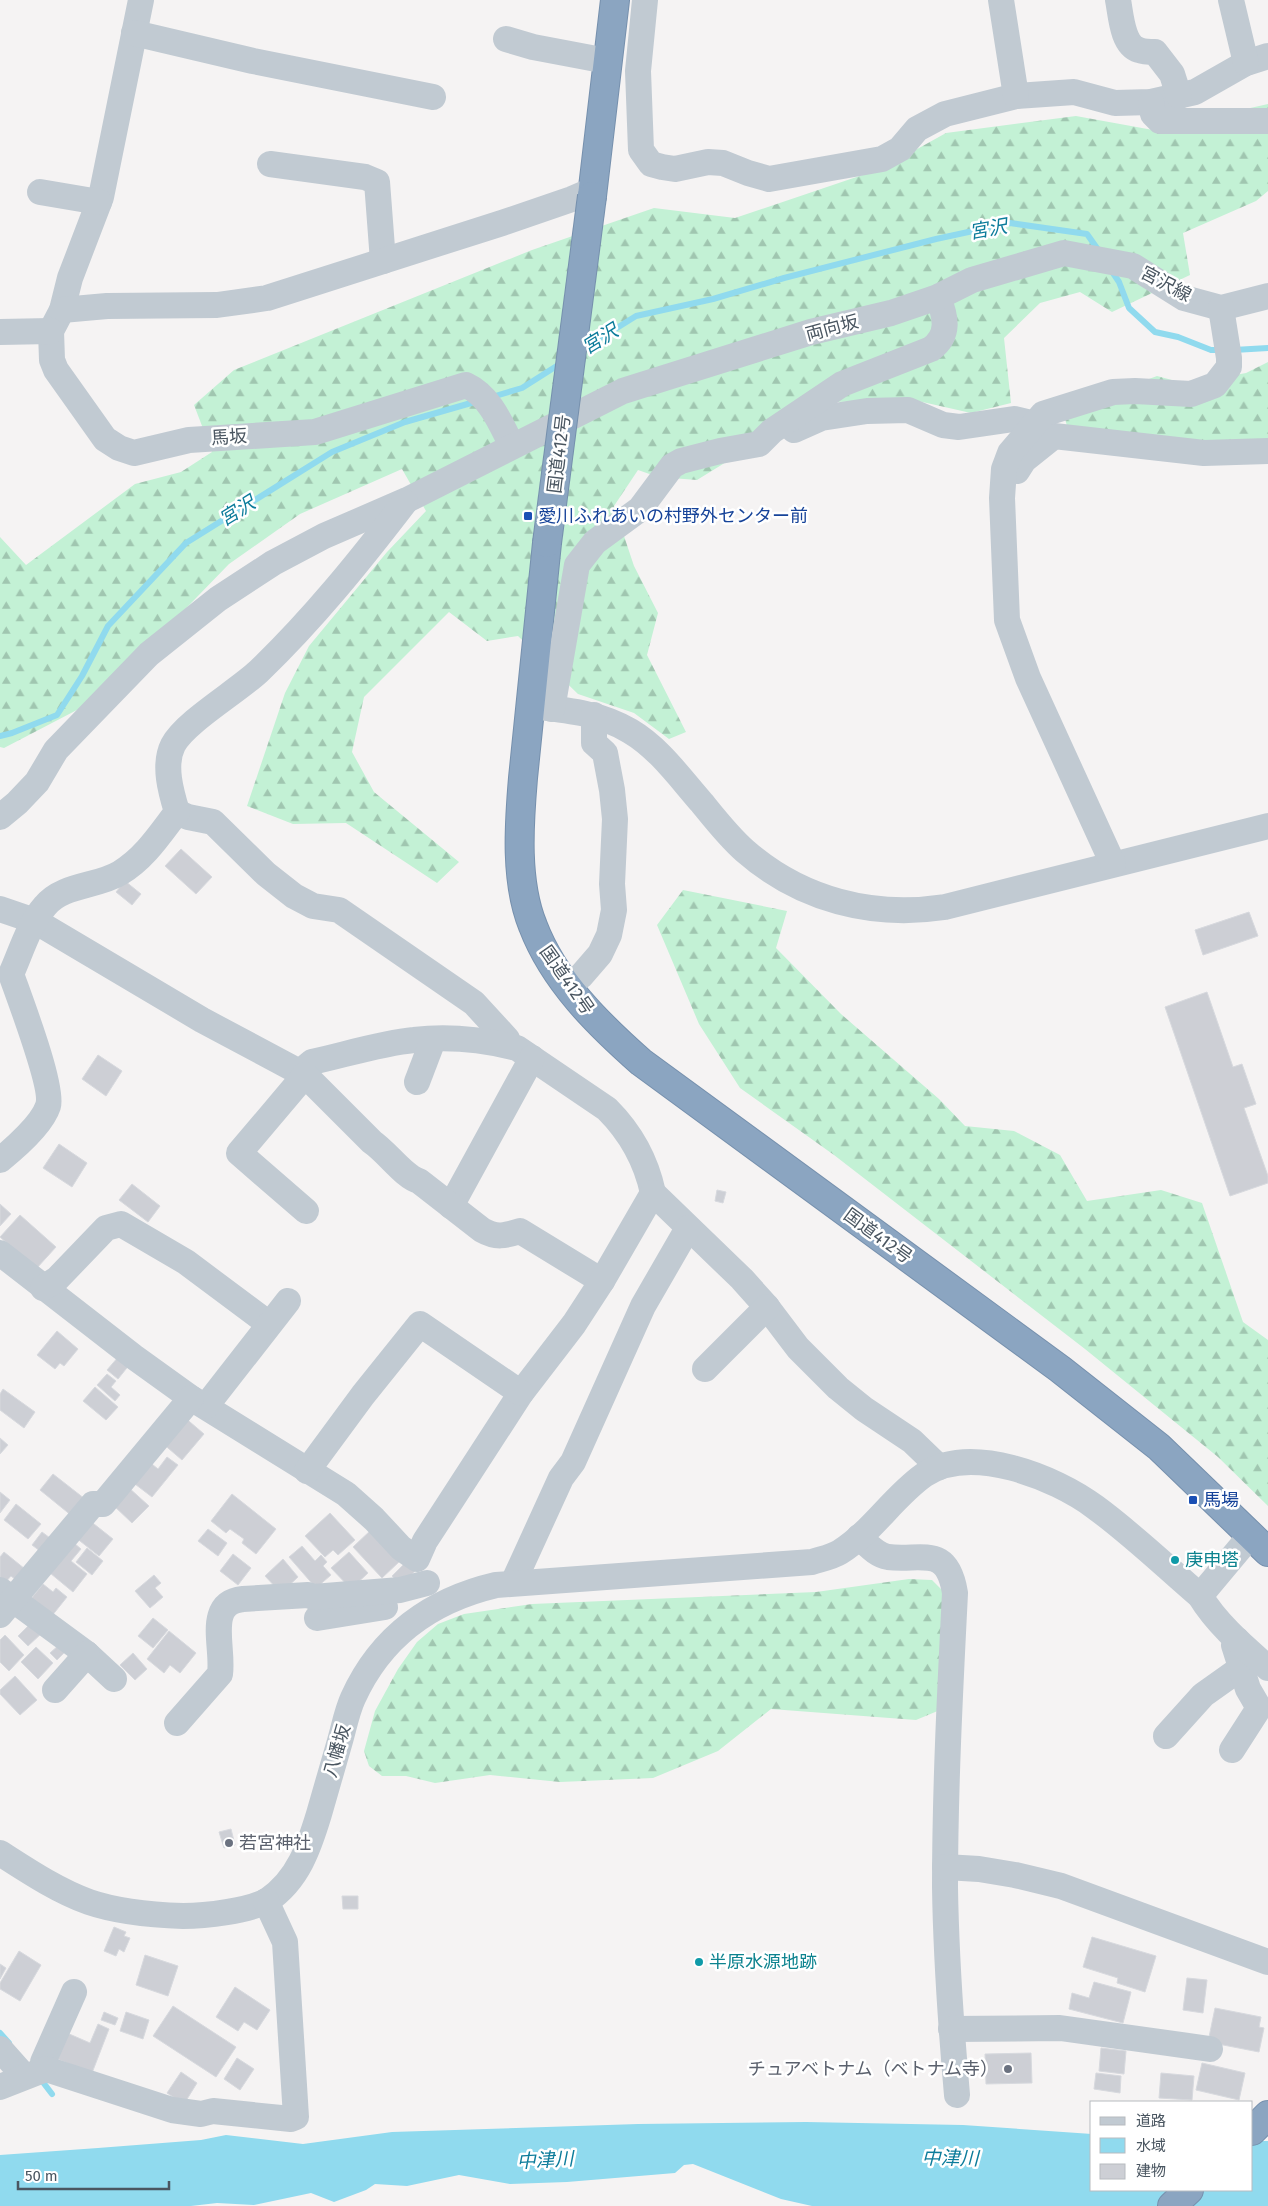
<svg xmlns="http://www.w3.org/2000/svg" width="1268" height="2206" viewBox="0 0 1268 2206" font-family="'Fira Sans','Noto Sans JP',sans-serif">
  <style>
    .forest { fill: url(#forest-firs) }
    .water { fill: #90daee }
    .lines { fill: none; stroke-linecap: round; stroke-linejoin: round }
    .stream { stroke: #90daee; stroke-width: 6 }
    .building { fill: #cdcfd5; stroke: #d7d9de }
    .highway-casing { stroke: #7690ad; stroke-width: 30 }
    .minor { stroke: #c1cad2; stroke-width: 26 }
    .highway { stroke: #8ba5c1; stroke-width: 28 }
    .highway-bridge-casing { stroke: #7690ad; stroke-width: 30; stroke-linecap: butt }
    .highway-bridge { stroke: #8ba5c1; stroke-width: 28 }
    .transit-dot { fill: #1a4fb4; stroke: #fff; stroke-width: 2 }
    .culture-dot { fill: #0f9aa8; stroke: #fff; stroke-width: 2 }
    .worship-dot { fill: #6b7280; stroke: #fff; stroke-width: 2 }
    .labels { text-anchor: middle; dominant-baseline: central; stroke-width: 5; stroke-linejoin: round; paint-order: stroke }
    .street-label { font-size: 18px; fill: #4a5661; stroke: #fff }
    .transit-label { font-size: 18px; fill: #164399; stroke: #fff; text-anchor: start }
    .culture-label { font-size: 18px; fill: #0d838f; stroke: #fff; text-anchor: start }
    .worship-label { font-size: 18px; fill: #5b616d; stroke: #fff; text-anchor: start }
    .water-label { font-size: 19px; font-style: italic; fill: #0c7c9b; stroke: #fff }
  </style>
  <defs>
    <pattern id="forest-firs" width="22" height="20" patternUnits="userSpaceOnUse" patternTransform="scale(1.25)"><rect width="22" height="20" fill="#c3f1d5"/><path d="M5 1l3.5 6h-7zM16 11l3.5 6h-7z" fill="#a0c6b0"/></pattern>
  </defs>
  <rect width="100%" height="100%" fill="#f5f3f3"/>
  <g class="forest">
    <path d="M1268 104V191L1256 201 1183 233 1190 275 1112 312 1080 292 1040 303 1004 338 1011 403 971 413 918 401 824 402 697 480 658 477 638 470 614 506 634 566 658 613 647 655 686 732 669 739 634 713 578 694 518 636 487 641 449 612 364 697 352 752 374 792 459 862 437 883 346 823 293 824 247 806 285 693 309 646 387 552 426 511 402 469 300 514 229 564 98 699 4 748 0 747V537L26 565 135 484 181 472 212 452 194 405 234 370 532 250 654 208 735 218 883 168 946 133 1076 116 1153 130Z"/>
    <path d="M1268 362V458L1073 449 1063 411 1157 376 1187 384 1246 373Z"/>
    <path d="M683 890 787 911 776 948 841 1014 939 1099 965 1126 1014 1131 1060 1155 1087 1201 1161 1190 1202 1203 1243 1322 1268 1340V1506L1218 1457 1085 1349 834 1155 740 1088 699 1024 657 925Z"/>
    <path d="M909 1579 932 1580 944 1592 940 1710 916 1720 771 1709 718 1751 653 1778 560 1782 490 1775 435 1783 406 1776H382L369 1766 364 1751 375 1711 398 1669 417 1642 438 1624 464 1614 532 1604 816 1592Z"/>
  </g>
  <path class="water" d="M806 2122 963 2125 1092 2134V2190H1252V2141H1268V2206H812L781 2199 693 2164 684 2165 675 2173 567 2182 510 2184 459 2175 407 2186 375 2184 366 2190 334 2202 311 2193 254 2205 217 2203 191 2206H0V2155L98 2148 201 2140 226 2135 303 2144 392 2132 638 2124Z"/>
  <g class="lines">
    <g class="stream">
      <path d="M1111 270 1119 282 1129 308 1155 332 1178 337 1211 350H1222"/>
      <path d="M1234 350 1268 348"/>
      <path d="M580 351 636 316 713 299 784 278 936 239 1010 223 1087 234 1099 251"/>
      <path d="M492 397 522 388 563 362"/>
      <path d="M0 736 12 733 57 715 82 676 108 626 186 543 332 452 405 422 478 401"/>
      <path d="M0 2033 9 2043"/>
      <path d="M39 2077 52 2094"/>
    </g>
  </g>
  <g class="building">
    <path d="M181 849 212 877 196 894 165 866Z"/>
    <path d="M125 881 141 894 132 905 116 892Z"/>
    <path d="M1249 912 1258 936 1203 955 1195 930Z"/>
    <path d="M1207 992 1233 1067 1242 1064 1256 1104 1244 1108 1268 1176V1183L1230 1196 1165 1007Z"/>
    <path d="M98 1055 122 1071 106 1096 82 1079Z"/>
    <path d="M59 1144 87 1163 72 1187 43 1168Z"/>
    <path d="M132 1184 160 1206 148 1222 119 1200Z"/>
    <path d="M717 1190 726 1192 723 1203 715 1201Z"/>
    <path d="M0 1204 11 1214 0 1226Z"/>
    <path d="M20 1215 56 1247 36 1269 0 1237Z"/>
    <path d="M57 1331 78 1349 64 1366 60 1363 55 1369 37 1355Z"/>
    <path d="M119 1356 130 1364 118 1379 107 1370Z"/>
    <path d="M107 1374 116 1381 111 1387 120 1395 115 1401 97 1385Z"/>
    <path d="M95 1387 118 1407 106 1420 83 1401Z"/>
    <path d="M3 1389 35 1412 24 1428 0 1410V1394Z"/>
    <path d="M183 1416 204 1434 182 1460 161 1442Z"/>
    <path d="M0 1438 8 1445 0 1454Z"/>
    <path d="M167 1457 178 1465 152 1497 131 1481 147 1460 158 1469Z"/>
    <path d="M53 1474 85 1499 72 1516 40 1490Z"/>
    <path d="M128 1487 149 1506 132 1523 112 1504Z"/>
    <path d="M0 1492 10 1500 0 1513Z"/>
    <path d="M232 1494 276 1529 256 1554 242 1543 244 1539 230 1529 226 1533 211 1521Z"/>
    <path d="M16 1504 41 1524 28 1539 4 1520Z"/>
    <path d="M330 1513 355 1540 338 1555 333 1550 325 1557 305 1536Z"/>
    <path d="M89 1520 113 1539 99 1556 75 1537Z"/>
    <path d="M208 1529 227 1543 218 1556 198 1541Z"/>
    <path d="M371 1530 400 1561 382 1578 353 1547Z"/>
    <path d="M42 1532 54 1541 44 1554 32 1545Z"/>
    <path d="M74 1543 81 1549 71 1561 87 1574 73 1592 50 1573Z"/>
    <path d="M302 1546 315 1561 321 1555 327 1562 323 1566 331 1575 316 1588 289 1557Z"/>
    <path d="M87 1548 103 1561 92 1575 76 1562Z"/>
    <path d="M4 1552 25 1569 16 1580 11 1576 4 1584 0 1580V1557Z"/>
    <path d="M349 1552 368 1573 351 1589 331 1568Z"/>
    <path d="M233 1554 251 1568 238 1585 220 1571Z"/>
    <path d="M283 1559 298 1577 281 1593 265 1576Z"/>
    <path d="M406 1562 415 1571 402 1585 392 1576Z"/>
    <path d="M154 1575 161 1583 155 1588 163 1597 150 1608 135 1591Z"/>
    <path d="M43 1584 53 1592 56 1588 67 1597 51 1617 30 1600Z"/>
    <path d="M153 1618 168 1630 153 1648 138 1636Z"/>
    <path d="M32 1622 42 1633 28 1646 18 1636Z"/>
    <path d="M169 1631 196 1653 180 1673 170 1665 164 1673 147 1659Z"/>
    <path d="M5 1635 24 1655 9 1671 0 1662V1640Z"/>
    <path d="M59 1645 66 1651 57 1660 50 1653Z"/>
    <path d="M36 1647 53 1663 38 1679 21 1662Z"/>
    <path d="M133 1653 147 1669 135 1680 120 1665Z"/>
    <path d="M15 1676 37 1700 20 1715 0 1694V1690Z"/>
    <path d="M231 1829 235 1845 224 1848 219 1832Z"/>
    <path d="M342 1896H358V1909H343Z"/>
    <path d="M114 1927 126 1932 124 1936 130 1938 124 1952 119 1949 116 1956 104 1951Z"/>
    <path d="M1092 1937 1156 1956 1145 1992 1117 1983 1118 1978 1083 1967Z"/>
    <path d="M19 1951 41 1965 20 2001 0 1989V1983Z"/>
    <path d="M145 1955 178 1966 168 1996 136 1985Z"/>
    <path d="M0 1964 6 1968 0 1979Z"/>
    <path d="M1187 1978 1207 1980 1203 2013 1183 2010Z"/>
    <path d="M1094 1982 1131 1992 1123 2023 1069 2009 1072 1993 1089 1998Z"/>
    <path d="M235 1987 270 2010 257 2030 244 2022 238 2031 216 2017Z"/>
    <path d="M173 2006 236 2047 216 2077 153 2036Z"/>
    <path d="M1215 2008 1261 2017 1259 2027 1264 2028 1259 2052 1208 2042Z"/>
    <path d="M104 2012 118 2018 115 2025 101 2020Z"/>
    <path d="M126 2012 149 2020 143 2039 120 2031Z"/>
    <path d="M98 2024 109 2029 92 2073 57 2059 67 2033 90 2043Z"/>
    <path d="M1101 2048 1126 2051 1124 2074 1099 2071Z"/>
    <path d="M1031 2053 1032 2083 986 2084 985 2054Z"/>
    <path d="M237 2058 254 2069 240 2090 224 2079Z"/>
    <path d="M1202 2063 1245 2073 1239 2100 1196 2090Z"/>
    <path d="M181 2072 197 2083 184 2104 167 2093Z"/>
    <path d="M1096 2073 1121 2076 1120 2093 1094 2089Z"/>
    <path d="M1161 2073 1194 2076 1192 2100 1159 2098Z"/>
  </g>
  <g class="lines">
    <defs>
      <g id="highway">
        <path d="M592 196 615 0"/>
        <path d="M547 543 523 778C519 825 515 882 533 926 554 981 598 1024 641 1062L1060 1369 1159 1447 1268 1552"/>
        <path d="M1252 2131 1268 2115"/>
        <path d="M1172 2206 1189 2190"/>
      </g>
    </defs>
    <use href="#highway" class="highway-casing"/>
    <g class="minor">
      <path d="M141 0 101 197 70 278 62 310 51 331 52 360 56 370 105 439 119 448 134 453 189 440 315 432 466 385C490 396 501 424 512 446"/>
      <path d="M645 0 638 71 641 150 651 164 662 167 675 169 708 162 723 163 748 173 769 179 882 159 900 149 917 129 945 114 1016 96 1074 92 1115 103 1151 102 1195 92 1246 63 1268 56"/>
      <path d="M1001 0 1016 96"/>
      <path d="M1118 0C1121 15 1122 45 1139 50 1144 52 1150 52 1155 52L1172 74 1179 96"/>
      <path d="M1231 0 1246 63"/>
      <path d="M134 33 253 61 433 97"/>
      <path d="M506 39 533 47 607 61"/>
      <path d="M1151 102 1153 114 1160 121H1268"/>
      <path d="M270 164 365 177 377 182 383 261"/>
      <path d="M40 192 99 202"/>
      <path d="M62 310 107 306 217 305 267 298 502 223 572 199 593 190"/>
      <path d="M0 332 51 331"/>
      <path d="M794 430 821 418 867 411 908 410 943 425 959 427 1014 419 1035 424"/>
      <path d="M1017 471 1024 460 1054 436 1204 453 1268 451"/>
      <path d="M532 706C566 710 600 713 630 731 659 748 680 778 702 803 715 819 729 837 745 851 801 900 872 918 945 907L1268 826"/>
      <path d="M552 709 577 565 595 542 640 509 672 466 681 461 720 451 759 444 772 431 842 384 931 349C950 335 946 317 938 297"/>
      <path d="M177 812 188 817 213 822 266 874 294 896 313 906 339 910 474 1003 507 1039 506 1044"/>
      <path d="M0 817 17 803 37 782 56 750 149 654 218 599 273 563 324 536 407 500 623 391 811 332 891 313 938 297 972 280 1064 253 1133 266 1184 298 1221 308 1268 296"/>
      <path d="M1113 864 1028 678 1007 620 1002 498 1004 469 1010 453 1043 414 1113 392 1135 391 1191 394 1215 385 1229 367V358L1221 308"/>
      <path d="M0 909 35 921 202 1020 305 1075 306 1067 312 1062C344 1055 382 1043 414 1040 448 1036 485 1040 517 1048L607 1109C630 1132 646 1160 653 1193"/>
      <path d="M568 986 581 976 600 954 609 935 614 910 612 884 615 819 612 790 605 753 594 743V715"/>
      <path d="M417 1082 433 1040"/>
      <path d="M0 1160C15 1148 42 1124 48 1106 54 1088 19 997 11 974 21 952 29 924 45 906 63 884 97 887 120 873 145 858 160 834 177 812 171 792 163 765 173 745 185 722 238 691 259 671 313 619 359 562 405 502"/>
      <path d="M451 1206 532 1058"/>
      <path d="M306 1211 239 1153 305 1075 372 1142C387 1152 404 1177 419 1181L482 1230C496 1238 505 1236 520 1231L602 1281"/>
      <path d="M0 1253 134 1357 191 1398 346 1494 374 1519 401 1548 417 1559 425 1541 521 1393 574 1324 602 1281 653 1193 742 1279 767 1307 798 1348 838 1388 864 1409 912 1441 939 1467"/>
      <path d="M43 1288 57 1279 106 1228 121 1224 186 1262 269 1324"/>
      <path d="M705 1369 767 1307"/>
      <path d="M206 1406 288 1301"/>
      <path d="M307 1471 363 1395 420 1324 521 1393"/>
      <path d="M859 1537C868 1545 876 1555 888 1557 922 1561 947 1544 955 1593 950 1691 945 1789 945 1887 946 1956 951 2026 957 2095"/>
      <path d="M513 1583 561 1478 573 1462 643 1306 688 1228"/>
      <path d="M0 1590 87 1654 114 1679"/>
      <path d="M1200 1596 1251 1535"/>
      <path d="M0 1615 93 1504H103L191 1398"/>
      <path d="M317 1618 385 1607"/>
      <path d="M55 1690 87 1654"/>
      <path d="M177 1723 220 1674C224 1647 205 1603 243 1599L308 1595 313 1597 400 1590 427 1583"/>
      <path d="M1166 1736 1203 1695 1241 1668"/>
      <path d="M1232 1750 1259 1708 1248 1689 1234 1645 1237 1640"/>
      <path d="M0 1853C28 1871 58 1891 89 1902 118 1912 153 1915 183 1916 204 1916 250 1911 268 1900 298 1880 309 1847 319 1814 326 1790 333 1765 340 1741 344 1727 347 1711 353 1698 381 1636 432 1600 496 1585L812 1562C821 1559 832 1557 840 1552 873 1531 893 1497 924 1475 970 1443 1055 1477 1095 1507 1132 1534 1165 1566 1200 1596 1217 1624 1243 1646 1268 1668"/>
      <path d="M945 1867 979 1869 1015 1875 1061 1886 1268 1962"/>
      <path d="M951 2029 1060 2028 1210 2049"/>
      <path d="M0 2049 24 2076"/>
      <path d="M46 2069 43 2062 74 1992"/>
      <path d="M0 2087 46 2069 172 2110 201 2114 213 2111 291 2119 296 2117 285 1942 266 1901"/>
    </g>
    <use href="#highway" class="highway"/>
    <defs>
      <path id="highway-bridge" d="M547 543 592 196"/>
    </defs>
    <use href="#highway-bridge" class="highway-bridge-casing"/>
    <use href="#highway-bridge" class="highway-bridge"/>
  </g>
  <g class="transit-dot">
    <rect x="523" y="511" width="10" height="10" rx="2.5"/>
    <rect x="1188" y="1495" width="10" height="10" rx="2.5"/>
  </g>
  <g class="culture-dot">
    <circle cx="1175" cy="1560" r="5"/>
    <circle cx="699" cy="1962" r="5"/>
  </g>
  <g class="worship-dot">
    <circle cx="229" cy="1843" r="5"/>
    <circle cx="1008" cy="2069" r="5"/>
  </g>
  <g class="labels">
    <g class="street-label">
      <text transform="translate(1166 284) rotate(28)">宮沢線</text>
      <text transform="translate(832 328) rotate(-15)">両向坂</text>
      <text transform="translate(229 437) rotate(-4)">馬坂</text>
      <text transform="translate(559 454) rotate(-83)">国道412号</text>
      <text transform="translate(567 980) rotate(55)">国道412号</text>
      <text transform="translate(878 1236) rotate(36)">国道412号</text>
      <text transform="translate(337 1751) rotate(-74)">八幡坂</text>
    </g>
    <g class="transit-label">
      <text x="538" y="516">愛川ふれあいの村野外センター前</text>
      <text x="1203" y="1500">馬場</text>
    </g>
    <g class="culture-label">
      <text x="1185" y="1560">庚申塔</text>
      <text x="709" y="1962">半原水源地跡</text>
    </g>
    <g class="worship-label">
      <text x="239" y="1843">若宮神社</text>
      <text x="998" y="2069" text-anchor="end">チュアベトナム（ベトナム寺）</text>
    </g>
    <g class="water-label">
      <text transform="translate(988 229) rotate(-10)">宮沢</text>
      <text transform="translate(600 339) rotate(-32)">宮沢</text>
      <text transform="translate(237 511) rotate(-32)">宮沢</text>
      <text transform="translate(950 2158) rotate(1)">中津川</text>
      <text transform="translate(545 2160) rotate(-3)">中津川</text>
    </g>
  </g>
  <rect x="1090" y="2101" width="162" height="90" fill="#ffffff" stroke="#b7bbc0"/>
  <rect x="1100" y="2117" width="25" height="8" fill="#c1cad2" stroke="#b7bbc0"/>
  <text x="1136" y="2126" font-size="15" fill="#4a5661">道路</text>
  <rect x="1100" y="2138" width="25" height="15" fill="#90daee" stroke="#b7bbc0"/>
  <text x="1136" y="2151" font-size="15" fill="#4a5661">水域</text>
  <rect x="1100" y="2164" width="25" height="15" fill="#cdcfd5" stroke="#b7bbc0"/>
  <text x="1136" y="2176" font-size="15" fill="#4a5661">建物</text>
  <path d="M18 2181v8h151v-8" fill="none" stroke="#4a5661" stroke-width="2.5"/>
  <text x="25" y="2181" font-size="15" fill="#4a5661" stroke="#ffffff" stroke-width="4" paint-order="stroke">50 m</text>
</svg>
